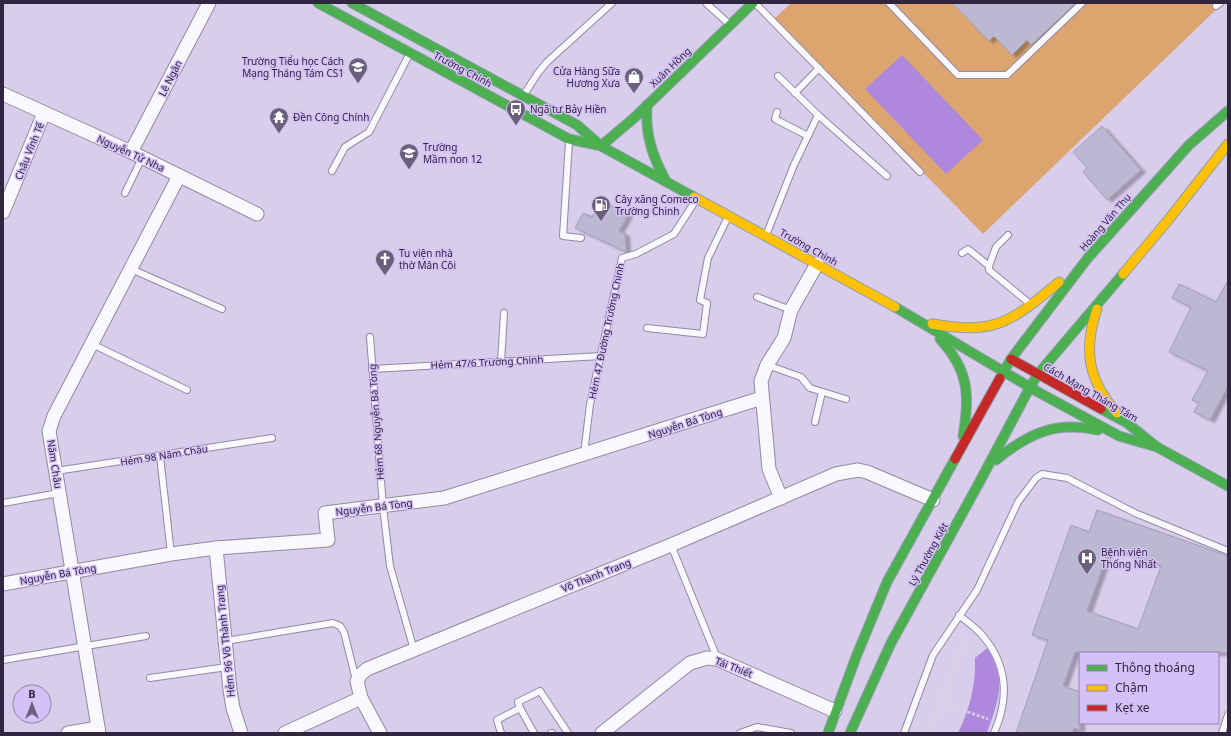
<svg xmlns="http://www.w3.org/2000/svg" width="1231" height="736" viewBox="0 0 1231 736" font-family="'Noto Sans',sans-serif">
  <style>
    .green { fill: #dca570 }
    .water { fill: #ad88dd }
    .building { fill: #bcb8d2; stroke: #a39eb7; fill-rule: evenodd; filter: url(#shadow) }
    .lines { fill: none; stroke-linecap: round; stroke-linejoin: round }
    .lane-casing { stroke: #9389a2; stroke-width: 8 }
    .street-casing { stroke: #9389a2; stroke-width: 15 }
    .fast-casing { stroke: #8f9fac; stroke-width: 11 }
    .slow-casing { stroke: #8f9fac; stroke-width: 11 }
    .jam-casing { stroke: #8f9fac; stroke-width: 11 }
    .path { stroke: #dad6e0; stroke-width: 2.5; stroke-dasharray: 3 2; stroke-linecap: butt }
    .lane { stroke: #f9f8fc; stroke-width: 6 }
    .street { stroke: #f9f8fc; stroke-width: 13 }
    .fast { stroke: #4caf50; stroke-width: 9 }
    .slow { stroke: #ffc107; stroke-width: 9 }
    .jam { stroke: #c62828; stroke-width: 9 }
    .labels { text-anchor: middle; dominant-baseline: central; stroke-width: 3; stroke-linejoin: round; paint-order: stroke }
    .poi-label { font-size: 10px; fill: #312640; stroke: #d5c0f7; text-anchor: start }
    .street-label { font-size: 10px; fill: #312640; stroke: #d5c0f7 }
  </style>
  <defs>
    <filter id="shadow"><feDropShadow dx="4.5" dy="2.5" stdDeviation="1" flood-color="#0004"/></filter>
  </defs>
  <rect width="100%" height="100%" fill="#d8cdea"/>
  <path class="green" d="M791 3H1223L983 234 774 19Z"/>
  <g class="water">
    <path d="M902 55 983 140 946 174 865 89Z"/>
    <path d="M987 648C1007 681 999 699 987 733H958C970 709 976 684 975 658Z"/>
  </g>
  <g class="building">
    <path d="M952 3H1076L1031 45 1027 40 1012 55 994 36 989 41Z"/>
    <path d="M1102 126 1141 170 1107 200 1083 172 1087 168 1073 152Z"/>
    <path d="M601 201 628 215 619 231 625 234 626 252 575 228 583 213 592 217Z"/>
    <path d="M1228 280V386L1210 420 1194 412 1199 403 1192 400 1208 371 1169 352 1191 307 1172 298 1179 284 1216 302Z"/>
    <path d="M1097 510 1228 556V653L1075 652 1063 686 1080 692V730L1074 728 1072 733H1016L1048 640 1032 635 1071 525 1089 532ZM1110 547 1161 566 1138 629 1087 611Z"/>
  </g>
  <g class="lines">
    <defs>
      <g id="lane">
        <path d="M706 3 729 24"/>
        <path d="M889 3 958 75H1007L1082 3"/>
        <path d="M756 4 920 172"/>
        <path d="M1216 6 1220 3"/>
        <path d="M778 76 818 115 887 176"/>
        <path d="M525 93 538 73 547 62 612 3"/>
        <path d="M795 93 819 68"/>
        <path d="M777 112 775 119 808 136"/>
        <path d="M569 142 563 236 581 238"/>
        <path d="M332 171 345 147 369 132 409 55"/>
        <path d="M125 193 142 158"/>
        <path d="M767 233 794 165 818 115"/>
        <path d="M962 253 968 249 989 266V270L1029 303"/>
        <path d="M989 266 996 247 1008 235"/>
        <path d="M131 269 222 309"/>
        <path d="M757 297 791 310"/>
        <path d="M647 328 703 334 707 303 700 300 708 258 727 219"/>
        <path d="M370 337 383 507 390 566 414 650"/>
        <path d="M92 344 187 390"/>
        <path d="M501 362 504 313"/>
        <path d="M767 365 801 377 810 388 846 399"/>
        <path d="M372 369 601 356"/>
        <path d="M815 422 822 392"/>
        <path d="M584 454 590 404 622 258 636 254 674 234 696 200"/>
        <path d="M160 456 171 554"/>
        <path d="M56 471 272 438"/>
        <path d="M3 503 59 493"/>
        <path d="M671 545 717 658"/>
        <path d="M959 615C966 621 976 628 982 635 1008 665 1009 699 994 733"/>
        <path d="M226 641 333 623 340 626 344 632 356 680"/>
        <path d="M3 660 146 636"/>
        <path d="M150 678 227 667"/>
        <path d="M520 708 534 733"/>
        <path d="M501 733 497 720 520 708 518 702 540 691 568 733"/>
        <path d="M551 733H552"/>
        <path d="M740 733 757 727 791 733"/>
        <path d="M904 733 933 655 977 590 1018 502 1036 478 1042 474 1067 478 1135 513 1228 551"/>
        <path d="M1222 733 1228 715"/>
      </g>
      <g id="street">
        <path d="M3 94 131 152 257 214"/>
        <path d="M131 152 209 3"/>
        <path d="M3 212 44 113"/>
        <path d="M781 498 769 469 761 381 767 365 784 338 791 310 817 264"/>
        <path d="M216 548 230 690 233 708 241 733"/>
        <path d="M3 584 171 554 216 548 328 540 325 513 444 498 762 398"/>
        <path d="M361 698 380 733"/>
        <path d="M68 733 98 728"/>
        <path d="M99 733 49 431 54 416 179 176"/>
        <path d="M285 733 361 698 357 681 361 674 367 669 671 545 836 474 858 470 867 472 933 500"/>
        <path d="M602 733 690 663 707 658 717 659 835 711"/>
      </g>
      <g id="fast">
        <path d="M318 3 569 139 597 145"/>
        <path d="M352 3 577 125 601 146 694 197"/>
        <path d="M647 105C645 134 652 156 666 181"/>
        <path d="M601 146 634 118 753 3"/>
        <path d="M895 307 1038 392 1119 436 1157 447"/>
        <path d="M940 339C969 370 970 396 963 436"/>
        <path d="M1000 378 1011 359 1087 259 1189 145 1228 111"/>
        <path d="M1101 409 1127 423 1157 447 1228 486"/>
        <path d="M996 460C1029 433 1056 421 1098 430"/>
        <path d="M828 733 856 657 887 582 955 459"/>
        <path d="M850 733 891 643 979 483 1029 389 1038 374 1123 274"/>
      </g>
      <g id="slow">
        <path d="M694 197 895 307"/>
        <path d="M1123 274 1169 219 1228 144"/>
        <path d="M1097 309C1083 350 1088 380 1117 413"/>
        <path d="M932 324C996 335 1011 322 1059 282"/>
      </g>
      <g id="jam">
        <path d="M1011 359 1101 409"/>
        <path d="M955 459 1000 378"/>
      </g>
    </defs>
    <use href="#lane" class="lane-casing"/>
    <use href="#street" class="street-casing"/>
    <use href="#fast" class="fast-casing"/>
    <use href="#slow" class="slow-casing"/>
    <use href="#jam" class="jam-casing"/>
    <g class="path">
      <path d="M939 702 988 719"/>
      <path d="M1008 725 1018 727"/>
      <path d="M928 733 967 635"/>
    </g>
    <use href="#lane" class="lane"/>
    <use href="#street" class="street"/>
    <use href="#fast" class="fast"/>
    <use href="#slow" class="slow"/>
    <use href="#jam" class="jam"/>
  </g>
  <defs>
    <symbol id="school-pin" viewBox="-11 -11 22 30"><path d="M0 17L-7.5 6A9.5 9.5 0 1 1 7.5 6Z" fill="#6b607c" stroke="#d5c0f7"/><path d="M0-5L7-2L0 1L-7-2ZM-4 1L0 2.5L4 1V4Q0 6-4 4Z" fill="#fff"/></symbol>
    <symbol id="shop-pin" viewBox="-11 -11 22 30"><path d="M0 17L-7.5 6A9.5 9.5 0 1 1 7.5 6Z" fill="#6b607c" stroke="#d5c0f7"/><path d="M-5-2.5h2.3a2.7 3.5 0 0 1 5.4 0H5L5.5 6h-11ZM-1.5-2.5h3a1.5 2.3 0 0 0-3 0Z" fill="#fff"/></symbol>
    <symbol id="bus-pin" viewBox="-11 -11 22 30"><path d="M0 17L-7.5 6A9.5 9.5 0 1 1 7.5 6Z" fill="#6b607c" stroke="#d5c0f7"/><path d="M-5-6H5V4H4V6H2V4H-2V6H-4V4H-5ZM-3.5-4V0h7V-4ZM-3.5 1.2v1.5H-2V1.2ZM2 1.2v1.5H3.5V1.2Z" fill="#fff"/></symbol>
    <symbol id="temple-pin" viewBox="-11 -11 22 30"><path d="M0 17L-7.5 6A9.5 9.5 0 1 1 7.5 6Z" fill="#6b607c" stroke="#d5c0f7"/><path d="M0-6L5-2H3V0L6.5 2.5H4V6H1.5V3h-3V6H-4V2.5H-6.5L-3 0V-2H-5Z" fill="#fff"/></symbol>
    <symbol id="fuel-pin" viewBox="-11 -11 22 30"><path d="M0 17L-7.5 6A9.5 9.5 0 1 1 7.5 6Z" fill="#6b607c" stroke="#d5c0f7"/><path d="M-5.5-6h7V0h2V4h1.3V-2.5L3-4.5l.8-.8L6-3V5H2.5V1h-1V6h-7ZM-4.2-4.7v3.2H.2V-4.7Z" fill="#fff"/></symbol>
    <symbol id="church-pin" viewBox="-11 -11 22 30"><path d="M0 17L-7.5 6A9.5 9.5 0 1 1 7.5 6Z" fill="#6b607c" stroke="#d5c0f7"/><path d="M-1.2-6h2.4v3.5h3.3v2.4h-3.3V6h-2.4V-.1h-3.3v-2.4h3.3Z" fill="#fff"/></symbol>
    <symbol id="hospital-pin" viewBox="-11 -11 22 30"><path d="M0 17L-7.5 6A9.5 9.5 0 1 1 7.5 6Z" fill="#6b607c" stroke="#d5c0f7"/><path d="M-5-5h3v3.5h4V-5h3V5h-3V1.5h-4V5h-3Z" fill="#fff"/></symbol>
  </defs>
  <g fill-rule="evenodd">
    <use href="#school-pin" x="347" y="56" width="22" height="30"/>
    <use href="#shop-pin" x="623" y="66" width="22" height="30"/>
    <use href="#bus-pin" x="505" y="98" width="22" height="30"/>
    <use href="#temple-pin" x="268" y="106" width="22" height="30"/>
    <use href="#school-pin" x="398" y="142" width="22" height="30"/>
    <use href="#fuel-pin" x="590" y="194" width="22" height="30"/>
    <use href="#church-pin" x="374" y="248" width="22" height="30"/>
    <use href="#hospital-pin" x="1076" y="547" width="22" height="30"/>
  </g>
  <g class="labels">
    <g class="poi-label">
      <text x="344" y="61" text-anchor="end">Trường Tiểu học Cách<tspan x="344" dy="12">Mạng Tháng Tám CS1</tspan></text>
      <text x="620" y="71" text-anchor="end">Cửa Hàng Sữa<tspan x="620" dy="12">Hương Xưa</tspan></text>
      <text x="530" y="109">Ngã tư Bảy Hiền</text>
      <text x="293" y="117">Đền Công Chính</text>
      <text x="423" y="147">Trường<tspan x="423" dy="12">Mầm non 12</tspan></text>
      <text x="615" y="199">Cây xăng Comeco<tspan x="615" dy="12">Trường Chinh</tspan></text>
      <text x="399" y="253">Tu viện nhà<tspan x="399" dy="12">thờ Mân Côi</tspan></text>
      <text x="1101" y="552">Bệnh viện<tspan x="1101" dy="12">Thống Nhất</tspan></text>
    </g>
    <g class="street-label">
      <text transform="translate(670 67) rotate(-44)">Xuân Hồng</text>
      <text transform="translate(463 69) rotate(28)">Trường Chinh</text>
      <text transform="translate(170 78) rotate(-63)">Lê Ngân</text>
      <text transform="translate(29 151) rotate(-68)">Châu Vĩnh Tế</text>
      <text transform="translate(131 153) rotate(25)">Nguyễn Tử Nha</text>
      <text transform="translate(1105 222) rotate(-49)">Hoàng Văn Thụ</text>
      <text transform="translate(809 247) rotate(29)">Trường Chinh</text>
      <text transform="translate(606 331) rotate(-78)">Hẻm 47 Đường Trường Chinh</text>
      <text transform="translate(487 362) rotate(-3)">Hẻm 47/6 Trường Chinh</text>
      <text transform="translate(1091 392) rotate(30)">Cách Mạng Tháng Tám</text>
      <text transform="translate(376 422) rotate(-94)">Hẻm 68 Nguyễn Bá Tòng</text>
      <text transform="translate(685 423) rotate(-18)">Nguyễn Bá Tòng</text>
      <text transform="translate(164 455) rotate(-9)">Hẻm 98 Năm Châu</text>
      <text transform="translate(55 464) rotate(81)">Năm Châu</text>
      <text transform="translate(374 507) rotate(-7)">Nguyễn Bá Tòng</text>
      <text transform="translate(928 554) rotate(-61)">Lý Thường Kiệt</text>
      <text transform="translate(58 574) rotate(-10)">Nguyễn Bá Tòng</text>
      <text transform="translate(596 575) rotate(-22)">Võ Thành Trang</text>
      <text transform="translate(225 641) rotate(-96)">Hẻm 96 Võ Thành Trang</text>
      <text transform="translate(734 667) rotate(21)">Tái Thiết</text>
    </g>
  </g>
  <rect width="1231" height="736" fill="none" stroke="#312640" stroke-width="8"/>
  <rect x="1079" y="652" width="140" height="72" fill="#d5c0f7" stroke="#9382ae"/>
  <rect x="1087" y="665" width="20" height="6" fill="#4caf50" stroke="#9382ae"/>
  <text x="1115" y="672" font-size="12" fill="#312640">Thông thoáng</text>
  <rect x="1087" y="685" width="20" height="6" fill="#ffc107" stroke="#9382ae"/>
  <text x="1115" y="692" font-size="12" fill="#312640">Chậm</text>
  <rect x="1087" y="705" width="20" height="6" fill="#c62828" stroke="#9382ae"/>
  <text x="1115" y="712" font-size="12" fill="#312640">Kẹt xe</text>
  <g transform="translate(32 704)"><circle r="19" fill="#d5c0f7" stroke="#9382ae"/>
  <path d="M0-3L7 15L0 10L-7 15Z" fill="#6b607c"/>
  <text y="-6" font-size="11" font-weight="bold" text-anchor="middle" fill="#312640">B</text>
  </g>
</svg>
